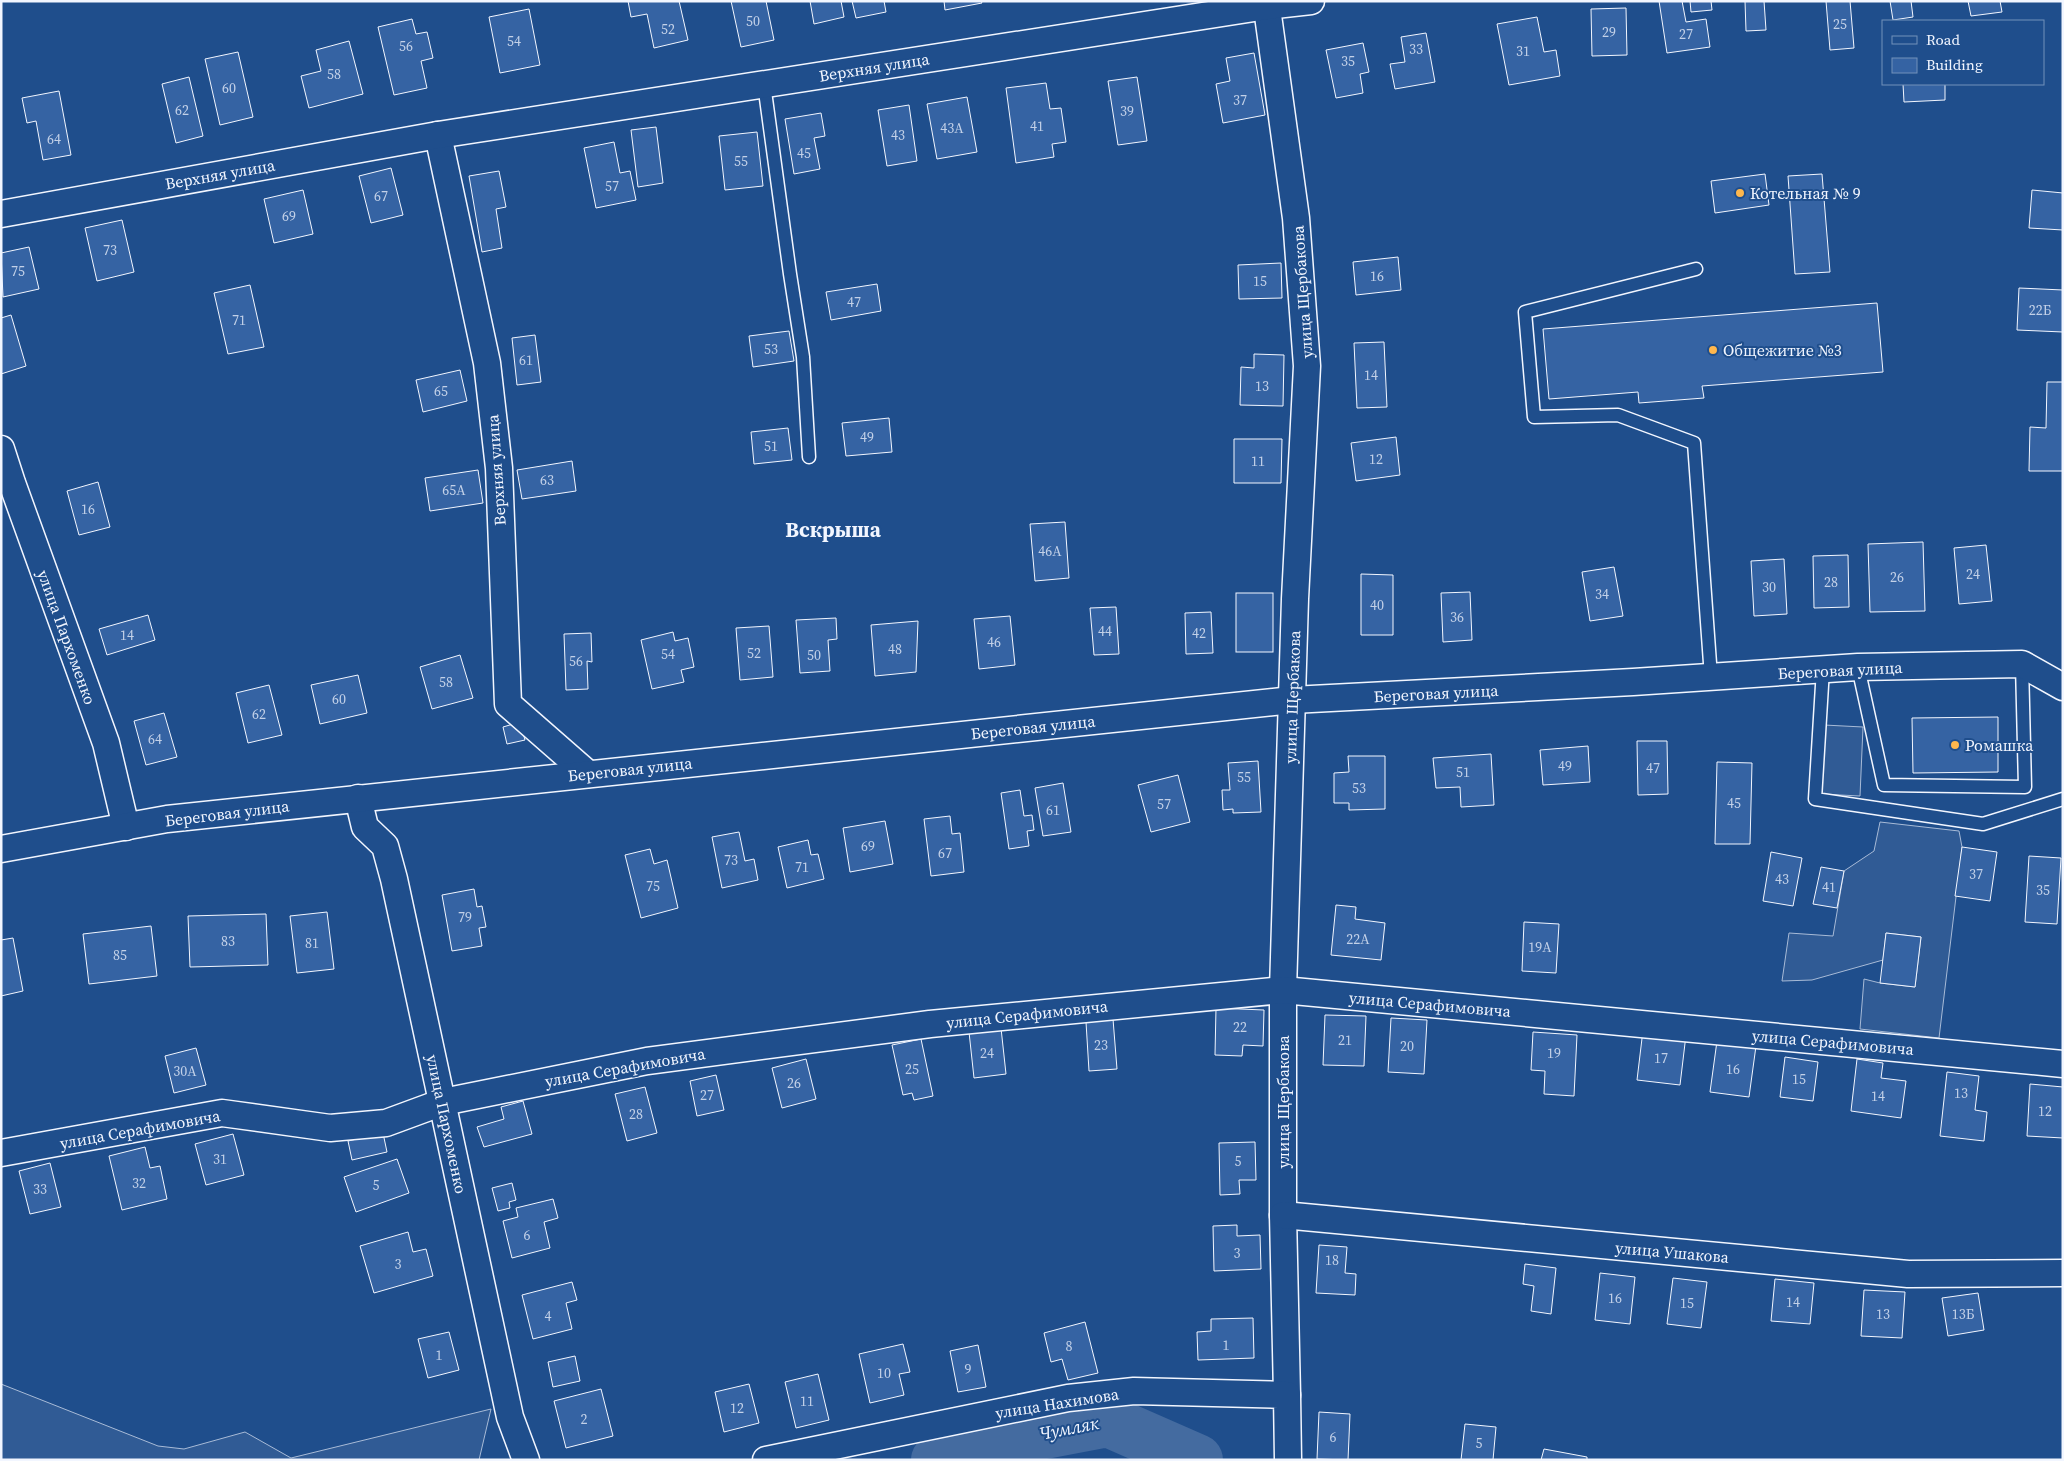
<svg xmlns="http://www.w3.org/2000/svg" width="2064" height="1461" viewBox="0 0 2064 1461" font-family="'Source Serif 4',serif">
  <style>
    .built { fill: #305b95; stroke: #a8bbd7 }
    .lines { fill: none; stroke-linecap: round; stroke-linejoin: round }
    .river { stroke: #446ba0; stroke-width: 52 }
    .building { fill: #3563a3; stroke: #f2f6ff }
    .service-casing { stroke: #f2f6ff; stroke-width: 15 }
    .minor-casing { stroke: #f2f6ff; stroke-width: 29 }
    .service { stroke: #1f4e8c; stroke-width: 12 }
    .minor { stroke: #1f4e8c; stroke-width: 26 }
    .poi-dot { fill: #ffb74d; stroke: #1f4e8c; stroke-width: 2 }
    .labels { text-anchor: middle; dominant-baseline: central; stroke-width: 4; stroke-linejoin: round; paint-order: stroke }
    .number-label { font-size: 14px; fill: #c3d1e8 }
    .street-label { font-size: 16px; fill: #f2f6ff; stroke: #1f4e8c }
    .poi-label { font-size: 16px; fill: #f2f6ff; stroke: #1f4e8c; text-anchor: start }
    .water-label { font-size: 18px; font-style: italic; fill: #f2f6ff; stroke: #1f4e8c }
    .district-label { font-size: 21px; font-weight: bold; fill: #f2f6ff; stroke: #1f4e8c }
  </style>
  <rect width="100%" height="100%" fill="#1f4e8c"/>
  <g class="built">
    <path d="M1824 725 1863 727 1860 796 1821 794Z"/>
    <path d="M1880 822 1959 831 1962 847 1939 1038 1860 1029 1864 979 1880 983 1915 987 1921 937 1886 933 1883 960 1812 980 1782 981 1789 933 1833 936 1844 871 1874 851Z"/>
    <path d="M1 1384 158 1446 184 1449 245 1432 291 1458 491 1409 479 1460H1Z"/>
  </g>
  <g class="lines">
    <path class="river" d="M937 1460 955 1450 1108 1421 1197 1460"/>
  </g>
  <g class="building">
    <path d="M628 1H679L688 40 654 48 647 14 631 17Z"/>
    <path d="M731 1H766L774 40 741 47Z"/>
    <path d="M810 1H841L844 17 814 24Z"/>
    <path d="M852 1H884L886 12 856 18Z"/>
    <path d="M944 1H981L982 3 945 10Z"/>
    <path d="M1659 1H1682L1686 22 1706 19 1710 47 1667 53Z"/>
    <path d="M1690 1H1711L1712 10 1691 12Z"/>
    <path d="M1745 1H1764L1766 30 1746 31Z"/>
    <path d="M1826 1H1850L1854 48 1830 50Z"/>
    <path d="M1890 1H1911L1913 17 1893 20Z"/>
    <path d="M1968 1H2000L2002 12 1971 16Z"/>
    <path d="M1626 8 1627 55 1592 56 1591 9Z"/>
    <path d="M529 9 540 65 500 73 489 17Z"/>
    <path d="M1537 17 1544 52 1556 50 1560 76 1509 85 1497 24Z"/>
    <path d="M412 19 416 34 427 32 433 58 421 61 427 88 394 95 378 27Z"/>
    <path d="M1426 33 1435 82 1395 89 1390 64 1405 62 1401 37Z"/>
    <path d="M349 41 363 94 309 108 301 76 321 71 316 50Z"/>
    <path d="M1363 43 1369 72 1360 74 1363 93 1336 98 1326 50Z"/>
    <path d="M238 52 253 117 220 125 205 59Z"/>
    <path d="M1254 53 1265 115 1223 123 1216 84 1230 81 1226 58Z"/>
    <path d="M189 77 203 136 176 143 162 84Z"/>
    <path d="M1137 77 1147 141 1118 145 1108 81Z"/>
    <path d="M1046 83 1050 109 1061 108 1066 142 1052 144 1054 157 1016 163 1006 88Z"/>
    <path d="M1903 84H1945V100L1904 102Z"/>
    <path d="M59 91 71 155 43 160 36 121 27 123 22 98Z"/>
    <path d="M967 97 977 152 937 159 927 104Z"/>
    <path d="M909 105 917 161 887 166 878 110Z"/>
    <path d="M821 113 825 136 814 138 820 169 794 174 785 119Z"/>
    <path d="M656 127 663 183 638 187 631 130Z"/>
    <path d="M757 132 763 186 725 190 719 136Z"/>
    <path d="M614 142 620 173 630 171 636 200 596 208 584 148Z"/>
    <path d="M391 168 403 215 371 223 359 176Z"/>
    <path d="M499 171 506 207 496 209 502 248 482 252 469 176Z"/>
    <path d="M1765 174 1769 205 1715 213 1711 181Z"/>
    <path d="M1822 174 1830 272 1795 274 1788 176Z"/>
    <path d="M303 190 313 234 274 243 264 199Z"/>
    <path d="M2032 190 2063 193V230L2029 228Z"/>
    <path d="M122 220 134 272 97 281 85 228Z"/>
    <path d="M29 247 39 289 3 297 1 253Z"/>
    <path d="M1398 257 1401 290 1356 295 1353 262Z"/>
    <path d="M1281 263 1282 298 1239 299 1238 265Z"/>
    <path d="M877 284 881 311 831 320 826 292Z"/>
    <path d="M250 285 264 347 228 354 214 293Z"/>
    <path d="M2019 288 2063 290V332L2017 330Z"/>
    <path d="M1877 303 1883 372 1702 386 1704 398 1639 403 1638 392 1549 399 1543 329Z"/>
    <path d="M11 315 26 366 1 374V318Z"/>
    <path d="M789 331 794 361 753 367 749 336Z"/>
    <path d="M535 335 541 382 517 385 512 338Z"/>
    <path d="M1384 342 1387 407 1357 408 1354 343Z"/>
    <path d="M1254 354 1284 355 1283 406 1240 405 1241 367 1254 368Z"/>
    <path d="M460 370 467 401 423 412 416 380Z"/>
    <path d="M2047 382H2063V471H2029L2030 427 2046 428Z"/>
    <path d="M889 418 892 452 846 456 842 423Z"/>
    <path d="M788 428 792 460 754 464 751 432Z"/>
    <path d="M1396 437 1400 475 1356 481 1351 443Z"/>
    <path d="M1234 439H1282L1281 483H1234Z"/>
    <path d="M572 461 576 491 522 499 517 470Z"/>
    <path d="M478 470 483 503 430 511 425 478Z"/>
    <path d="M98 482 110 527 79 535 67 491Z"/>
    <path d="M1065 522 1069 578 1035 581 1030 524Z"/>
    <path d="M1923 542 1925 611 1870 612 1868 544Z"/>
    <path d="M1986 545 1992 601 1959 604 1954 548Z"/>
    <path d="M1848 555 1849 607 1814 608 1813 556Z"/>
    <path d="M1784 559 1787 614 1754 616 1751 561Z"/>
    <path d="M1614 567 1623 616 1590 621 1582 572Z"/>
    <path d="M1361 574 1393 575V635H1361Z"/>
    <path d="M1470 592 1472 640 1443 642 1441 593Z"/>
    <rect x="1236" y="593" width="37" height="59"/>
    <path d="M1116 607 1119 654 1094 655 1090 608Z"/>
    <path d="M1211 612 1213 653 1186 654 1185 613Z"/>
    <path d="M148 615 155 640 107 655 99 629Z"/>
    <path d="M1010 616 1015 665 979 669 974 619Z"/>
    <path d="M836 618 837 639 828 640 830 671 800 673 796 620Z"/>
    <path d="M918 621 916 672 875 676 871 625Z"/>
    <path d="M769 626 773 677 740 680 736 628Z"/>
    <path d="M673 632 675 641 688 638 694 667 681 670 684 682 652 689 641 640Z"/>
    <path d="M591 633 592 662 587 661 588 689 566 690 564 634Z"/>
    <path d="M460 655 473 698 432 709 420 667Z"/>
    <path d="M358 675 367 713 320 724 311 685Z"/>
    <path d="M269 685 282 735 248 743 236 693Z"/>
    <path d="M164 713 177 757 146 765 134 721Z"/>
    <path d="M1998 717V772L1913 773 1912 718Z"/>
    <path d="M520 722 525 740 507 744 503 727Z"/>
    <path d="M1637 741H1667L1668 794 1638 795Z"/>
    <path d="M1588 746 1590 782 1543 785 1540 750Z"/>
    <path d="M1491 754 1494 805 1461 807 1460 787 1436 788 1433 758Z"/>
    <path d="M1348 756H1385V809L1349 810V803H1334V773L1349 772Z"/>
    <path d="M1258 761 1261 812 1233 813V809L1223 810 1222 790H1230L1228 763Z"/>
    <path d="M1717 762 1752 763 1750 844H1715Z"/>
    <path d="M1178 775 1190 822 1151 832 1138 785Z"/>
    <path d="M1063 783 1071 832 1043 836 1035 788Z"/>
    <path d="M1020 790 1024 816 1032 815 1034 830 1027 831 1029 846 1009 849 1001 793Z"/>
    <path d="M950 816 952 834 960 833 964 872 931 876 924 819Z"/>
    <path d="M885 821 893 864 850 872 843 828Z"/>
    <path d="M739 832 745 861 754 859 758 880 722 888 712 837Z"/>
    <path d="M808 840 811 855 818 854 824 879 787 888 778 847Z"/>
    <path d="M1962 847 1997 852 1990 901 1955 896Z"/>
    <path d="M650 849 654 864 667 860 678 908 641 918 625 855Z"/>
    <path d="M1771 852 1802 858 1793 906 1763 901Z"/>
    <path d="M2029 856 2061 858 2057 924 2025 922Z"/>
    <path d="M1821 867 1844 871 1837 908 1813 904Z"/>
    <path d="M474 889 477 907 482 906 486 927 479 928 482 946 452 951 442 895Z"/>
    <path d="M1336 905 1356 907 1355 919 1385 923 1381 960 1331 955Z"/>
    <path d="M327 912 334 969 297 973 290 916Z"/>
    <path d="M266 914 268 965 190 967 188 916Z"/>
    <path d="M1524 922 1559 924 1556 973 1522 971Z"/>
    <path d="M151 926 157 976 89 984 83 934Z"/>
    <path d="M1886 933 1921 937 1915 987 1880 983Z"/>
    <path d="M13 938 23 991 1 996V940Z"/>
    <path d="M1216 1008 1264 1010 1263 1046 1243 1045 1242 1056 1215 1055Z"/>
    <path d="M1325 1015 1366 1016 1364 1066 1323 1065Z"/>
    <path d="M1391 1018 1427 1020 1424 1074 1388 1072Z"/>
    <path d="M1113 1019 1117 1069 1089 1071 1086 1022Z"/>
    <path d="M1001 1028 1006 1074 974 1078 969 1032Z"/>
    <path d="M1643 1030 1686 1035 1680 1085 1637 1080Z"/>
    <path d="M1533 1032 1577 1035 1574 1096 1544 1094 1545 1071 1531 1070Z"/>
    <path d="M921 1039 933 1096 914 1100 912 1093 903 1095 892 1045Z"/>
    <path d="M1717 1041 1756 1046 1749 1097 1710 1092Z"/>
    <path d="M196 1048 206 1085 174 1093 165 1056Z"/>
    <path d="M1785 1057 1818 1062 1813 1101 1780 1097Z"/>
    <path d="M806 1059 816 1099 782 1108 772 1068Z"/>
    <path d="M1857 1059 1883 1063 1881 1078 1906 1081 1901 1118 1851 1111Z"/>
    <path d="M1947 1072 1979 1076 1975 1110 1987 1112 1984 1141 1940 1136Z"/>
    <path d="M716 1075 724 1110 697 1116 690 1081Z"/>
    <path d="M2030 1084 2063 1087V1138L2027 1136Z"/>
    <path d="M645 1087 657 1133 627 1141 615 1094Z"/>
    <path d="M523 1101 532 1134 484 1147 477 1127 504 1119 501 1107Z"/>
    <path d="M383 1133 387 1152 352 1160 348 1141Z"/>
    <path d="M233 1134 244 1175 206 1185 195 1144Z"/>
    <path d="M1255 1142 1256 1180H1239L1240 1194 1220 1195 1219 1143Z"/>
    <path d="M145 1147 150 1168 160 1166 167 1199 122 1210 109 1156Z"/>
    <path d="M397 1159 409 1193 356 1212 344 1177Z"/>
    <path d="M50 1163 61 1207 30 1214 19 1171Z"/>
    <path d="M512 1183 516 1200 509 1202 510 1208 498 1211 492 1188Z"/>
    <path d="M553 1199 558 1218 544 1222 550 1248 512 1258 503 1221 518 1217 516 1208Z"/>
    <path d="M1237 1225V1236L1260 1235 1261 1269 1214 1271 1213 1226Z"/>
    <path d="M408 1232 413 1252 426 1249 433 1276 374 1293 360 1246Z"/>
    <path d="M1319 1245 1347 1247 1345 1273 1356 1274 1355 1295 1316 1293Z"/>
    <path d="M1525 1264 1556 1268 1551 1314 1531 1311 1534 1286 1523 1284Z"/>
    <path d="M1600 1273 1635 1277 1630 1324 1595 1320Z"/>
    <path d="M1673 1278 1707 1282 1701 1328 1667 1324Z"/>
    <path d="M1775 1279 1814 1283 1810 1324 1771 1321Z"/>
    <path d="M572 1282 577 1300 566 1303 572 1329 533 1339 522 1295Z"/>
    <path d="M1864 1290 1905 1292 1902 1338 1861 1336Z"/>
    <path d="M1978 1293 1984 1330 1948 1336 1942 1298Z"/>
    <path d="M1253 1318 1254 1358 1198 1360 1197 1332 1211 1331V1319Z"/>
    <path d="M1085 1322 1098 1373 1068 1380 1062 1359 1051 1362 1044 1333Z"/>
    <path d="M449 1332 459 1370 428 1378 418 1339Z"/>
    <path d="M903 1344 910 1372 899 1374 904 1395 870 1403 859 1354Z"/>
    <path d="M978 1345 986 1387 958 1392 950 1351Z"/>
    <path d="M575 1356 580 1381 553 1387 548 1362Z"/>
    <path d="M818 1374 829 1420 796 1428 785 1382Z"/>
    <path d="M749 1384 759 1423 724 1432 715 1392Z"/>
    <path d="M601 1389 613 1436 566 1448 554 1401Z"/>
    <path d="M1319 1412 1350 1414 1348 1460 1317 1459Z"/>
    <path d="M1465 1424 1496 1427 1493 1460H1461Z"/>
    <path d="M1544 1449 1587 1457V1460H1541Z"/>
  </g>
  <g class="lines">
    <defs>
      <g id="service">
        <path d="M764 84 790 274 803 357 809 457"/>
        <path d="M1696 269 1525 312 1534 417 1618 415 1694 443 1711 677"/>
        <path d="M1858 667 1884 785 2025 787 2022 664"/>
        <path d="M1823 669 1815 799 1983 824 2063 799"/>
      </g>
      <g id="minor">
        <path d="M1266 1 1296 218 1307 366 1295 599 1283 990V1215L1287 1395"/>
        <path d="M438 135 487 363 499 468 508 704 588 774"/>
        <path d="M1 214 438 135 1267 6 1311 1"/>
        <path d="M1 449 12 483 106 743 126 827"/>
        <path d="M358 798 365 827 385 846 394 879 510 1417 526 1460"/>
        <path d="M1 849 167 819 1292 700 1633 682 1858 667 2022 664 2063 687"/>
        <path d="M1 1153 222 1113 330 1128 386 1123 443 1102 647 1061 930 1024 1283 990 2063 1064"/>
        <path d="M1283 1215 1908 1274 2063 1273"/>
        <path d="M766 1460 1068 1398 1134 1391 1287 1395 1288 1460"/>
      </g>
    </defs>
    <use href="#service" class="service-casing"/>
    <use href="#minor" class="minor-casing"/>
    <use href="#service" class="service"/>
    <use href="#minor" class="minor"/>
  </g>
  <g class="poi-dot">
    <circle cx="1740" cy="193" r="5"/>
    <circle cx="1713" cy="350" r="5"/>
    <circle cx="1955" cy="745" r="5"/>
  </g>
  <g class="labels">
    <g class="number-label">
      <text x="753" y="21">50</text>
      <text x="1840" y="24">25</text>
      <text x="668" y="29">52</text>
      <text x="1609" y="32">29</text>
      <text x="1686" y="34">27</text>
      <text x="514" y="41">54</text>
      <text x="406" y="46">56</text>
      <text x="1416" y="49">33</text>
      <text x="1523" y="51">31</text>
      <text x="1348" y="61">35</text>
      <text x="334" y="74">58</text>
      <text x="229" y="88">60</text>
      <text x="1240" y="100">37</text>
      <text x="182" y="110">62</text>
      <text x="1127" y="111">39</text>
      <text x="1037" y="126">41</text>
      <text x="952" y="128">43А</text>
      <text x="898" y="135">43</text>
      <text x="54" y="139">64</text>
      <text x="804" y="153">45</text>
      <text x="741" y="161">55</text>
      <text x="612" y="186">57</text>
      <text x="381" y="196">67</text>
      <text x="289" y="216">69</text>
      <text x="110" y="250">73</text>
      <text x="18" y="271">75</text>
      <text x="1377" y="276">16</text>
      <text x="1260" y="281">15</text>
      <text x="854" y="302">47</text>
      <text x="2040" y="310">22Б</text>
      <text x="239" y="320">71</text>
      <text x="771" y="349">53</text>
      <text x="526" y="360">61</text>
      <text x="1371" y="375">14</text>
      <text x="1262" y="386">13</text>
      <text x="441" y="391">65</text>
      <text x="867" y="437">49</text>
      <text x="771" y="446">51</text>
      <text x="1376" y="459">12</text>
      <text x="1258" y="461">11</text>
      <text x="547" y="480">63</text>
      <text x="454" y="490">65А</text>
      <text x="88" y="509">16</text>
      <text x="1050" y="551">46А</text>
      <text x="1973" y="574">24</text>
      <text x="1897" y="577">26</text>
      <text x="1831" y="582">28</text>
      <text x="1769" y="587">30</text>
      <text x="1602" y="594">34</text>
      <text x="1377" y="605">40</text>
      <text x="1457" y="617">36</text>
      <text x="1105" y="631">44</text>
      <text x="1199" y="633">42</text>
      <text x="127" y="635">14</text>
      <text x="994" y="642">46</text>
      <text x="895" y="649">48</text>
      <text x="754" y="653">52</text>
      <text x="668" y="654">54</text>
      <text x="814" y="655">50</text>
      <text x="576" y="661">56</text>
      <text x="446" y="682">58</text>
      <text x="339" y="699">60</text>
      <text x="259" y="714">62</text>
      <text x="155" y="739">64</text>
      <text x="1565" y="766">49</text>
      <text x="1653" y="768">47</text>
      <text x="1463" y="772">51</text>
      <text x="1244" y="777">55</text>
      <text x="1359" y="788">53</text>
      <text x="1734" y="803">45</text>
      <text x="1164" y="804">57</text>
      <text x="1053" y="810">61</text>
      <text x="868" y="846">69</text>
      <text x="945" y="853">67</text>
      <text x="731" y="860">73</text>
      <text x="802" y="867">71</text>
      <text x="1976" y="874">37</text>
      <text x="1782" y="879">43</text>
      <text x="653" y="886">75</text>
      <text x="1829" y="887">41</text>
      <text x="2043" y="890">35</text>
      <text x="465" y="917">79</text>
      <text x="1358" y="939">22А</text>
      <text x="228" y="941">83</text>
      <text x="312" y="943">81</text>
      <text x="1540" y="947">19А</text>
      <text x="120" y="955">85</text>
      <text x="1240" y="1027">22</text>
      <text x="1345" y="1040">21</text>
      <text x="1101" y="1045">23</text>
      <text x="1407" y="1046">20</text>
      <text x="987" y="1053">24</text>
      <text x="1554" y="1053">19</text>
      <text x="1661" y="1058">17</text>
      <text x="912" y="1069">25</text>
      <text x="1733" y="1069">16</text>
      <text x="185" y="1071">30А</text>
      <text x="1799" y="1079">15</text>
      <text x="794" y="1083">26</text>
      <text x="1961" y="1093">13</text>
      <text x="707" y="1095">27</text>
      <text x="1878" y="1096">14</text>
      <text x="2045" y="1111">12</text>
      <text x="636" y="1114">28</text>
      <text x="220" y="1159">31</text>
      <text x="1238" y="1161">5</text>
      <text x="139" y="1183">32</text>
      <text x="376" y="1185">5</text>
      <text x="40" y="1189">33</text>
      <text x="527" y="1235">6</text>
      <text x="1237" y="1253">3</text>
      <text x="1332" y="1260">18</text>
      <text x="398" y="1264">3</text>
      <text x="1615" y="1298">16</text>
      <text x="1793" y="1302">14</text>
      <text x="1687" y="1303">15</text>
      <text x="1883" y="1314">13</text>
      <text x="1963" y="1314">13Б</text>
      <text x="548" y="1316">4</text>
      <text x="1226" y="1345">1</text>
      <text x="1069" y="1346">8</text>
      <text x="439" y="1355">1</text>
      <text x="968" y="1369">9</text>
      <text x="884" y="1373">10</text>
      <text x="807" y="1401">11</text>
      <text x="737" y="1408">12</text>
      <text x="584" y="1419">2</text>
      <text x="1333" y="1437">6</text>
      <text x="1479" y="1443">5</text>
    </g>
    <g class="street-label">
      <text transform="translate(874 67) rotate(-9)">Верхняя улица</text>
      <text transform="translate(220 174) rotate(-10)">Верхняя улица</text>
      <text transform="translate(1302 292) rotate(-94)">улица Щербакова</text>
      <text transform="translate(496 470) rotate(-94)">Верхняя улица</text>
      <text transform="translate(67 637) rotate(70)">улица Пархоменко</text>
      <text transform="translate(1840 670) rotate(-3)">Береговая улица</text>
      <text transform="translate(1436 693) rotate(-3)">Береговая улица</text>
      <text transform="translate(1292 697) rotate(-88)">улица Щербакова</text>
      <text transform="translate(1033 727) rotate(-6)">Береговая улица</text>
      <text transform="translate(630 769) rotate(-6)">Береговая улица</text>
      <text transform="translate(227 813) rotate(-7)">Береговая улица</text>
      <text transform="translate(1430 1004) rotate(5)">улица Серафимовича</text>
      <text transform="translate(1027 1014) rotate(-6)">улица Серафимовича</text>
      <text transform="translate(1833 1042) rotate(5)">улица Серафимовича</text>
      <text transform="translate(625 1067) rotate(-10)">улица Серафимовича</text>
      <text transform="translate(1283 1102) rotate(-90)">улица Щербакова</text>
      <text transform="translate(447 1124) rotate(78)">улица Пархоменко</text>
      <text transform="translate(140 1129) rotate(-10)">улица Серафимовича</text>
      <text transform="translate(1672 1252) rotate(5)">улица Ушакова</text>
      <text transform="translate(1057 1403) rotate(-9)">улица Нахимова</text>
    </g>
    <g class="poi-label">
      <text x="1750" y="193">Котельная № 9</text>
      <text x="1723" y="350">Общежитие №3</text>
      <text x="1965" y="745">Ромашка</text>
    </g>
    <g class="water-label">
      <text transform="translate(1069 1428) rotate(-11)">Чумляк</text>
    </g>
    <g class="district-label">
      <text x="833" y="529">Вскрыша</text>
    </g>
  </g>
  <rect width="2064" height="1461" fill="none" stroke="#f2f6ff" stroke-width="5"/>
  <rect x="1882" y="20" width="162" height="65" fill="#1f4e8c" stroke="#7391ba"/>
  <rect x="1892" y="36" width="25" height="8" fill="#1f4e8c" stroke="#7391ba"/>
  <text x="1926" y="45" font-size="15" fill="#f2f6ff">Road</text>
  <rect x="1892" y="58" width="25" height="15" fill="#3563a3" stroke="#7391ba"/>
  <text x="1926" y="70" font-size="15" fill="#f2f6ff">Building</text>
</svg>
